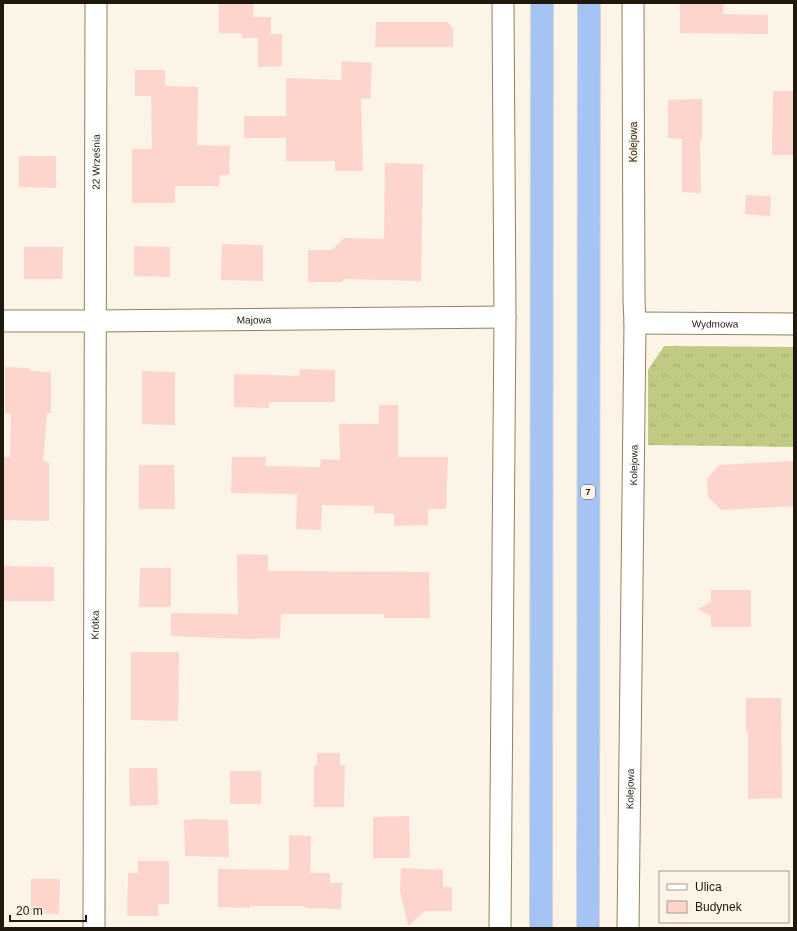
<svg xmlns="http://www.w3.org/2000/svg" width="797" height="931" viewBox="0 0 797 931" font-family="Helvetica,sans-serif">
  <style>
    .grass { fill: url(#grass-tufts) }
    .building { fill: #fdd5cc }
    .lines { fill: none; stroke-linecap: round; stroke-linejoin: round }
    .minor-casing { stroke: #938064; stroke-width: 23 }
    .trunk-casing { stroke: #d7d5d3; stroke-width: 24 }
    .minor { stroke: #fff; stroke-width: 21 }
    .trunk { stroke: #a6c4f3; stroke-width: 22 }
    .labels { text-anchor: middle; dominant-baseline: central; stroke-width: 4; stroke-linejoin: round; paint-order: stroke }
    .shield { fill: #fdf4e8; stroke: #625a4f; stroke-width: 1 }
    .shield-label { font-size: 9px; font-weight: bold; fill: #20180d }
    .street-label { font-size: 10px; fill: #20180d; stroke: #fdf4e8 }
  </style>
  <defs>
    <pattern id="grass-tufts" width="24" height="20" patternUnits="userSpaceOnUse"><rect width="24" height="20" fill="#c1ca82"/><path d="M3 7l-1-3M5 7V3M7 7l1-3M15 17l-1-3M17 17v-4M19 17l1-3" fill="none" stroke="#a6ad6f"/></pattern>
  </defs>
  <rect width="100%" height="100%" fill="#fdf4e8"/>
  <path class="grass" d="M664 346 794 347V447L648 445V370Z"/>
  <g class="building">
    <path d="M219 3H253V17H271V34H282V66L258 67V38H242V33H219Z"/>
    <path d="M680 3H724L723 14 768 15V34L680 33Z"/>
    <path d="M376 22H447L453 28V47H375Z"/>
    <path d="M342 61 372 63 370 99 361 98 363 171H335V161H286V138H244V116H286V78L341 80Z"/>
    <path d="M135 70H165V86L198 87 197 145 230 146 229 175H220L219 186H175V203H132V149H152L151 96H135Z"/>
    <path d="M773 91H793V155H772Z"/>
    <path d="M702 99V139H700L701 193 682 192V139L668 138V100Z"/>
    <path d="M19 156H56V188L19 187Z"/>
    <path d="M385 163 423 164 421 281 343 279V282H308V250H332L344 238 384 239Z"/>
    <path d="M746 195 771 196 770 216 745 214Z"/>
    <path d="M222 244 263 245V281L221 280Z"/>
    <path d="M134 246 170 247V277L134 276Z"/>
    <path d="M24 247H63L62 279H24Z"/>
    <path d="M5 367 29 368V371L51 372V413H47L43 461 49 462V521L3 520V457H10L11 413H5Z"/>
    <path d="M300 369 335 370V402H269V408L234 407V374L299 376Z"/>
    <path d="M142 371 175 372V425L142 424Z"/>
    <path d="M379 405H398V457H448L446 509H428V525L394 526V514L374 513V506L322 505 321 530 296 529 297 494 231 493 232 457H266L265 466 320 467 321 459 340 460 339 424H379Z"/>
    <path d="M794 461V506L721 510 708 497 707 479 719 465Z"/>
    <path d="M139 465H174L175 509H139Z"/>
    <path d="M237 554 268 555V571L429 572 430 618H384V614H281L280 638 249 639 171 636V613L238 614Z"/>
    <path d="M3 566 54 567V601H3Z"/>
    <path d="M140 568H171V607H139Z"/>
    <path d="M711 590H751V627H711V616L698 609 711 602Z"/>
    <path d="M131 652H179L178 721 131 720Z"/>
    <path d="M746 698H781L782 798 748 799V731H746Z"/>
    <path d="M317 753H340V765H345L344 807H314V765H317Z"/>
    <path d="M129 768H157L158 805 130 806Z"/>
    <rect x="230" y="771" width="31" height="33"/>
    <path d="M409 816 410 858H373V817Z"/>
    <path d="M198 819 228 820 229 857 185 856 184 820Z"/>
    <path d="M289 835 311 836 310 873H330V883H342L341 909 305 908V906H250V908L218 907V869L289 870Z"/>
    <path d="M138 861H169V904H158V916H127L128 873H138Z"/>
    <path d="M401 868 443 870V887H452V911H425L408 926 400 891Z"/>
    <path d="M31 879H60L59 914 31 913Z"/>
  </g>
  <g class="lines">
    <defs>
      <g id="minor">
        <path id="s1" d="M3 321H95L505 317"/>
        <path id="s2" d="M635 323 794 324"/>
        <path id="s3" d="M94 928 96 3"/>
        <path d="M500 928 505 317 503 3"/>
        <path id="s4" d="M628 928 635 323 634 300 633 3"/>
      </g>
      <g id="trunk">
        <path d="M541 928 542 3"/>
        <path d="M588 928 589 3"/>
      </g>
    </defs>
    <use href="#minor" class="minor-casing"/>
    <use href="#trunk" class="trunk-casing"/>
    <use href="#minor" class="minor"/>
    <use href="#trunk" class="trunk"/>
  </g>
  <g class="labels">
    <rect class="shield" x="581" y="485" width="14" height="14" rx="3"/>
    <g class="shield-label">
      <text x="588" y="492">7</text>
    </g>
    <g class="street-label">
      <text transform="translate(633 142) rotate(-90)">Kolejowa</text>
      <text stroke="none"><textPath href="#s3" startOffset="766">22 Września</textPath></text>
      <text stroke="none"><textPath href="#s1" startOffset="251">Majowa</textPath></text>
      <text stroke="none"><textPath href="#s2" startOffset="80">Wydmowa</textPath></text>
      <text stroke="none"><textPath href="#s4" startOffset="463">Kolejowa</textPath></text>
      <text stroke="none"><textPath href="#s3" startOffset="303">Krótka</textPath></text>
      <text stroke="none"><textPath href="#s4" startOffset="139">Kolejowa</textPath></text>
    </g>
  </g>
  <rect width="797" height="931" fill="none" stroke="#20180d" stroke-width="8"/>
  <rect x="659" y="871" width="130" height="52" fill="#fdf4e8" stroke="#a59c90"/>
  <rect x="667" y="884" width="20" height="6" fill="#ffffff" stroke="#a59c90"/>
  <text x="695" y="891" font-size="12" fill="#20180d">Ulica</text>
  <rect x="667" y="901" width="20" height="12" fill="#fdd5cc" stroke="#a59c90"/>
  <text x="695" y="911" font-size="12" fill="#20180d">Budynek</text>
  <path d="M10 915v6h76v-6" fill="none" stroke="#20180d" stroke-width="2"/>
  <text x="16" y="915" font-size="12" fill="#20180d" stroke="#fdf4e8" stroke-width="3" paint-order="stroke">20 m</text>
</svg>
